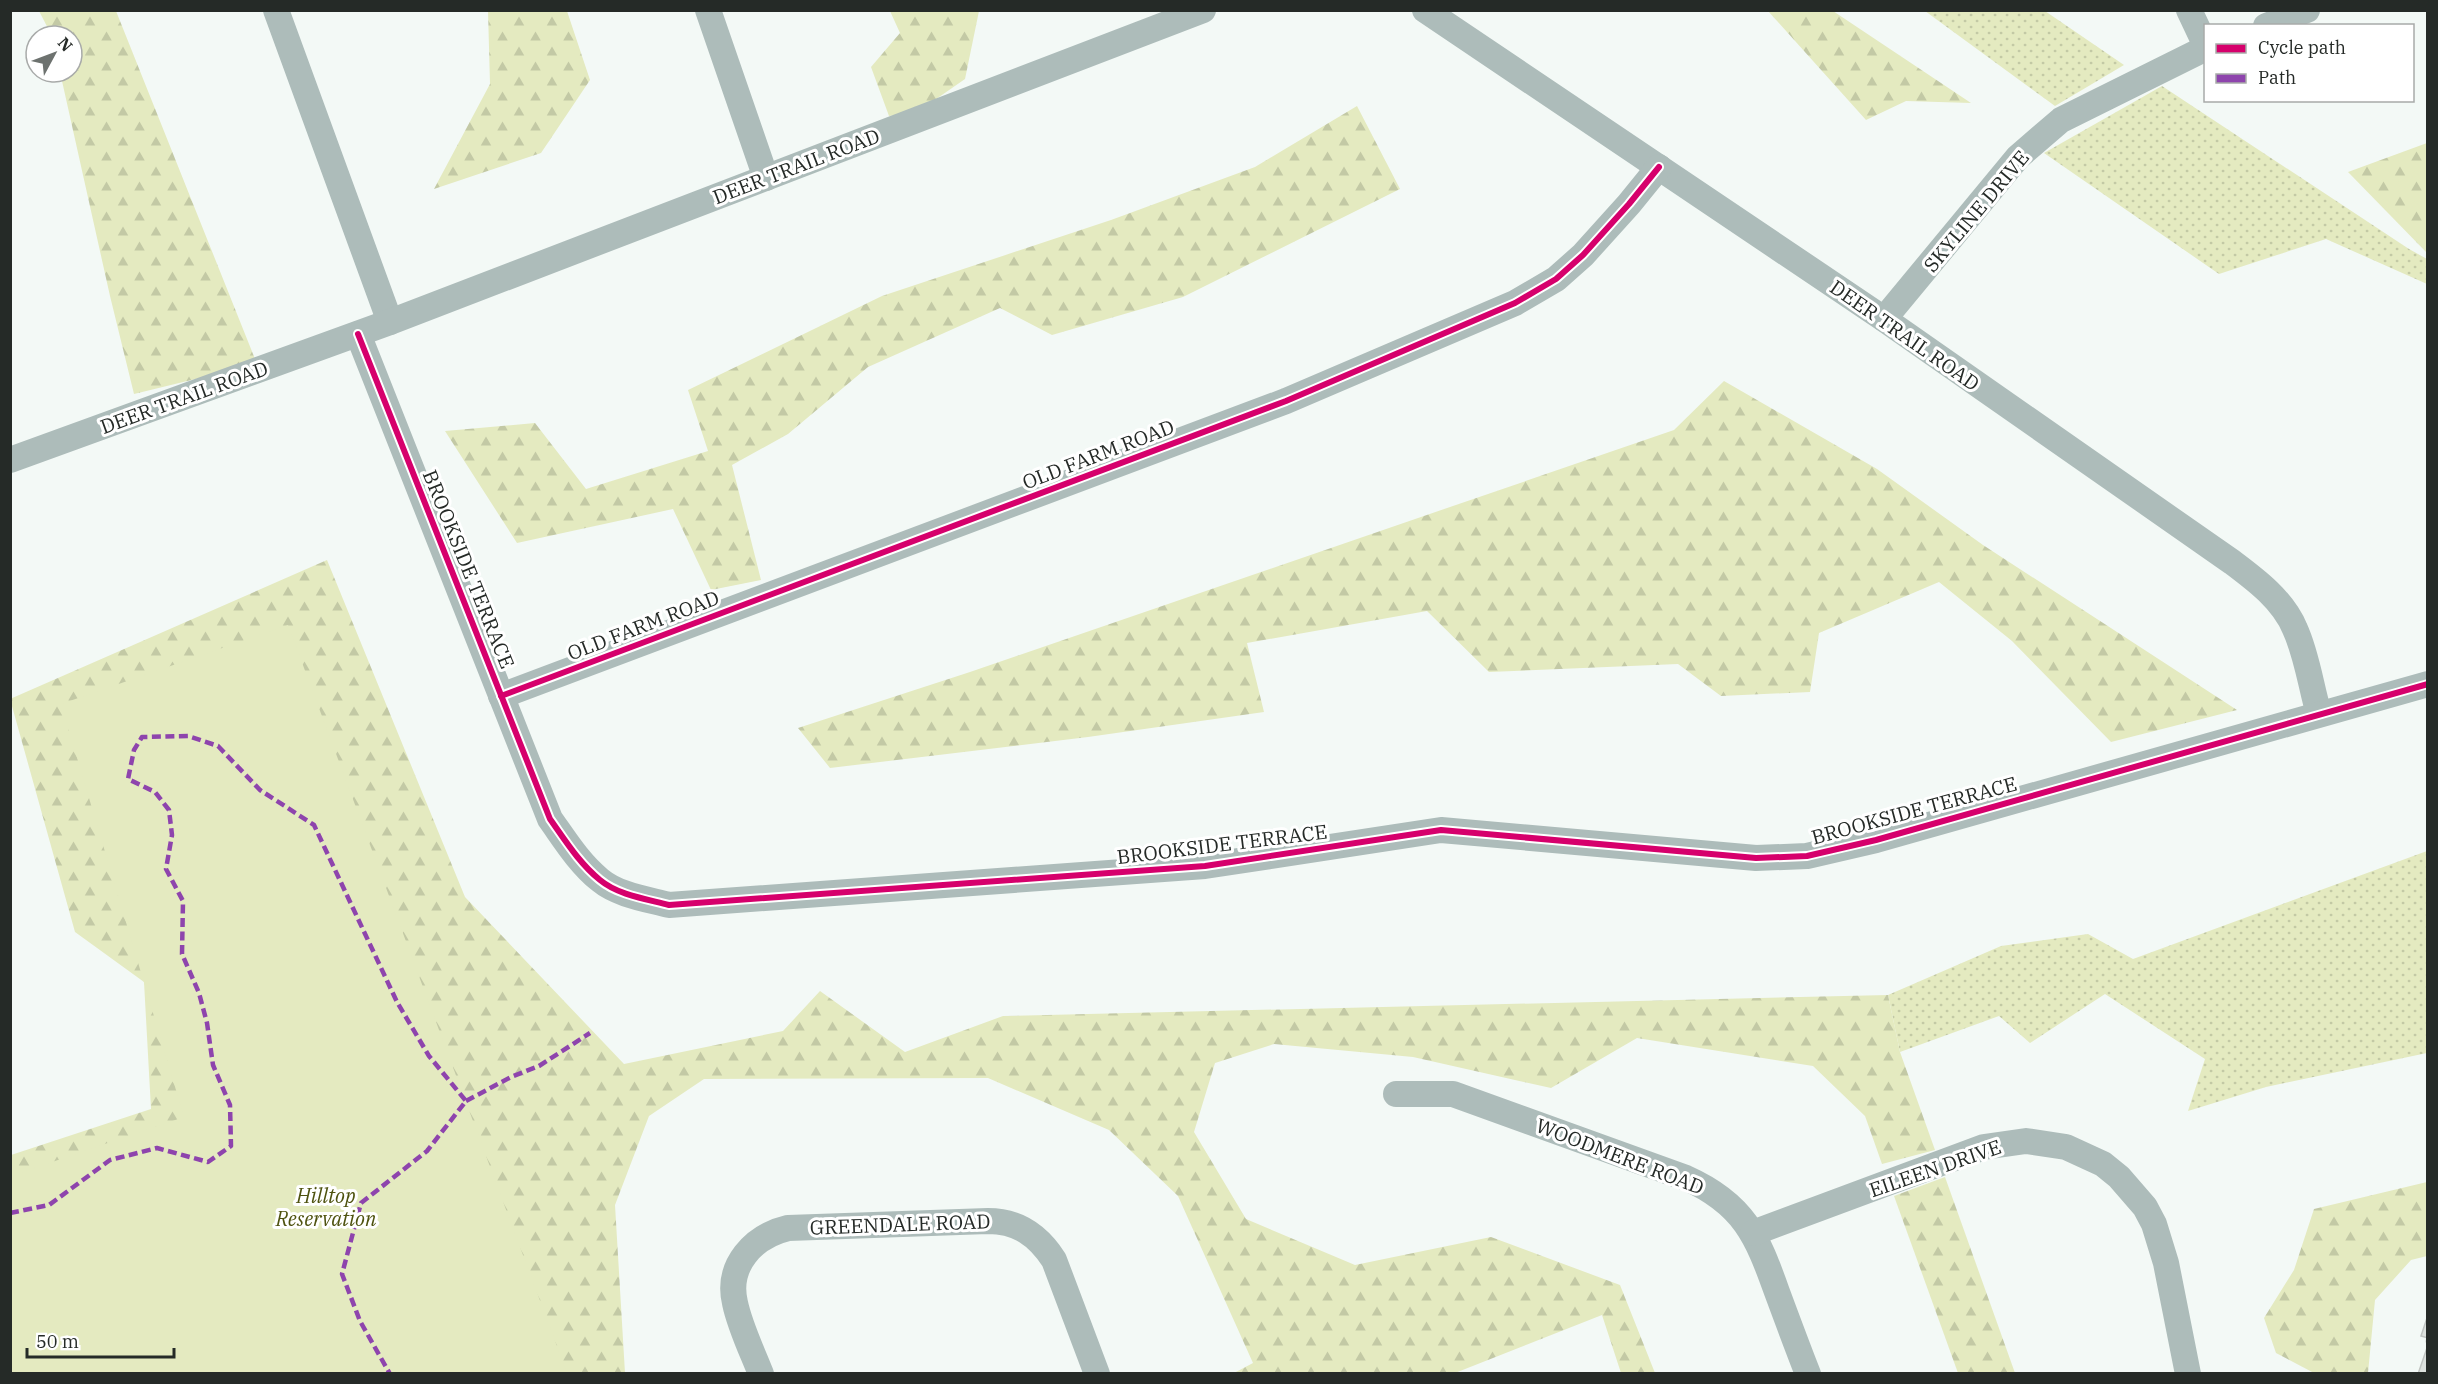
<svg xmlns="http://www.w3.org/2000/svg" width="2438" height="1384" viewBox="0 0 2438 1384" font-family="'IBM Plex Serif',serif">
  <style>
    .grass { fill: url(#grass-dots) }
    .forest { fill: url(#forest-firs) }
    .park { fill: #e4eac0 }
    .building { fill: #dde2de; stroke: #c0c4c1; stroke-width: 1.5; filter: url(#shadow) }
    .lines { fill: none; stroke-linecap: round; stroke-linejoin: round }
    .minor { stroke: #adbcba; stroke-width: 26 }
    .quiet { stroke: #8e44ad; stroke-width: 4.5; stroke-dasharray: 9 4.5; stroke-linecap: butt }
    .cycleway-casing { stroke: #fff; stroke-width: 10 }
    .cycleway { stroke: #d6006c; stroke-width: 6 }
    .labels { text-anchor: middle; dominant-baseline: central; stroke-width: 6; stroke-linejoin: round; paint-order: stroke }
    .street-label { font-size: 20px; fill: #252a27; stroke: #fff }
    .park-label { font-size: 20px; font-style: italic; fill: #4e520f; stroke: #fff }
  </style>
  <defs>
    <pattern id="grass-dots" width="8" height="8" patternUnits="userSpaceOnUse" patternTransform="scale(1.5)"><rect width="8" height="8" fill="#e4eac0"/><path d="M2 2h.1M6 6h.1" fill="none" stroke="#c3c9a5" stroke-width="1.8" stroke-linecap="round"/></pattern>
    <pattern id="forest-firs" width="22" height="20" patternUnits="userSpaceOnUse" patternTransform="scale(1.5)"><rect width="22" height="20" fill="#e4eac0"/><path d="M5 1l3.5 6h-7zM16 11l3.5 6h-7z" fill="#c3c9a5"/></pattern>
    <filter id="shadow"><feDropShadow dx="5.5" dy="5.5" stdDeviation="0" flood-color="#0004"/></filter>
  </defs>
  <rect width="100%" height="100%" fill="#f3f9f6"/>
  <g class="grass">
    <path d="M1925 11H2045L2124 65 2055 106Z"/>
    <path d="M2162 86 2409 249 2427 259V284L2326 239 2219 274 2044 153Z"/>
    <path d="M2427 851V1053L2266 1087 2188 1111 2205 1059 2105 994 2030 1043 1999 1016 1900 1052 1888 995 2001 946 2088 934 2133 959Z"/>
  </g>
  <g class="forest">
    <path d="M39 11H116L257 364 134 394 110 296 60 72H72V36H52Z"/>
    <path d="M488 11H567L590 80 541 153 434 189 490 84Z"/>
    <path d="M890 11H979L965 79 916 113 889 116 871 67 900 33Z"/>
    <path d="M1768 11H1833L1971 103 1906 101 1866 120Z"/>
    <path d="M1357 106 1400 189 1183 297 1052 335 1000 308 868 367 788 434 732 465 761 580 711 590 673 509 517 543 445 431 535 423 586 489 708 451 688 390 882 296 1111 220 1255 167Z"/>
    <path d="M2427 143H2428L2427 253 2348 172Z"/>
    <path d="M1724 381 1877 469 1983 545 2237 710 2111 742 2012 641 1939 582 1819 633 1810 692 1721 696 1678 664 1489 672 1427 611 1247 643 1264 712 1088 737 830 768 798 728 970 672 1674 430Z"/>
    <path d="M327 560 465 897 624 1064 783 1031 820 991 905 1052 1003 1016 1888 995 1900 1052 1935 1150 1882 1164 1865 1116 1813 1066 1637 1038 1551 1088 1413 1057 1274 1044 1215 1063 1194 1132 1246 1219 1355 1265 1491 1237 1620 1285 1655 1373H1621L1602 1315 1455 1373H1234L1253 1363 1178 1196 1109 1130 988 1078 704 1079 649 1116 615 1205 625 1373H11V1155L151 1109 144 982 75 932 10 699Z"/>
    <path d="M1945 1177 2015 1373H1958L1894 1196Z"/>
    <path d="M2427 1182V1256L2411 1260 2375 1300 2368 1373H2314L2276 1353 2264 1318 2294 1270 2314 1209Z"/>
  </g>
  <path class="park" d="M288 625 567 1373H11V1176L184 1117 61 704Z"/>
  <g class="building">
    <path d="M2428 1315V1338L2421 1336Z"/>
    <path d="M2428 1345V1374H2418Z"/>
  </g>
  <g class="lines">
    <g class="minor">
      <path d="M276 10 390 322"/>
      <path d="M708 10 766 178"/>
      <path d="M1425 10 1884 319 2232 562C2256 580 2283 600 2295 629 2307 655 2311 687 2319 714"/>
      <path d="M2189 10 2206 46"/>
      <path d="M2266 26 2307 10"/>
      <path d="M1884 319 2018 157 2061 120 2206 48"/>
      <path d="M358 334 550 819C565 840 579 863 600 880 618 895 646 899 669 905L1205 866 1441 830 1756 858 1807 856 1876 840 2428 684"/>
      <path d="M10 460 390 322 1203 10"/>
      <path d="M501 696 1286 401 1515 303 1556 279 1583 255 1629 204 1659 167"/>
      <path d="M1396 1094H1453L1686 1178C1744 1204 1757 1236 1777 1292 1787 1319 1797 1346 1808 1374"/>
      <path d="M1753 1233 1984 1147 2026 1141 2066 1147 2103 1164 2119 1177 2145 1207 2154 1224 2166 1263 2188 1374"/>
      <path d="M761 1374C752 1351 740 1327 735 1303 726 1265 754 1236 788 1228L988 1221C1018 1221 1038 1235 1054 1260L1097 1374"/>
    </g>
    <g class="quiet">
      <path d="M466 1101 511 1077 539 1066 590 1033"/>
      <path d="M10 1213 49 1205 110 1160 157 1148 208 1162 231 1146 230 1105 213 1065 207 1023 199 993 182 954 183 901 166 869 172 835 169 810 155 792 128 779 134 750 142 737 188 736 218 746 260 790 314 825 397 1002 429 1056 466 1101 427 1151 361 1203 342 1274 360 1321 390 1374"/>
    </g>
    <defs>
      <g id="cycleway">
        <path d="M358 334 550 819C565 840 579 863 600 880 618 895 646 899 669 905L1205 866 1441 830 1756 858 1807 856 1876 840 2428 684"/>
        <path d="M501 696 1286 401 1515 303 1556 279 1583 255 1629 204 1659 167"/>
      </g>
    </defs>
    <use href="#cycleway" class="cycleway-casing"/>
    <use href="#cycleway" class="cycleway"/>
  </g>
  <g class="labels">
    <g class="street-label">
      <text transform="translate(796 166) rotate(-21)">DEER TRAIL ROAD</text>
      <text transform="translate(1976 211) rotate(-50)">SKYLINE DRIVE</text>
      <text transform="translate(1905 335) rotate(35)">DEER TRAIL ROAD</text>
      <text transform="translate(184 397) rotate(-20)">DEER TRAIL ROAD</text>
      <text transform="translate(1098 454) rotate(-21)">OLD FARM ROAD</text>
      <text transform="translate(469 569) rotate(68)">BROOKSIDE TERRACE</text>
      <text transform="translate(643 625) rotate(-21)">OLD FARM ROAD</text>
      <text transform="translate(1914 810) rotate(-15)">BROOKSIDE TERRACE</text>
      <text transform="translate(1222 844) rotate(-7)">BROOKSIDE TERRACE</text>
      <text transform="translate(1620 1156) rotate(21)">WOODMERE ROAD</text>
      <text transform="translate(1935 1168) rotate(-19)">EILEEN DRIVE</text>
      <text transform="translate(900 1224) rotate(-2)">GREENDALE ROAD</text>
    </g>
    <g class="park-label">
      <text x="326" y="1195">Hilltop<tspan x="326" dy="23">Reservation</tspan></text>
    </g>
  </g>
  <rect width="2438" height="1384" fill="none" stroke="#252a27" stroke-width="24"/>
  <rect x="2204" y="24" width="210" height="78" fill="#ffffff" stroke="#a8aaa9" stroke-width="1.5"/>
  <rect x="2216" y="44" width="30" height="9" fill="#d6006c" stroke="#a8aaa9" stroke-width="1.5"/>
  <text x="2258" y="54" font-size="18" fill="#252a27">Cycle path</text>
  <rect x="2216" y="74" width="30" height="9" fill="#8e44ad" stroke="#a8aaa9" stroke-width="1.5"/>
  <text x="2258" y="84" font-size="18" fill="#252a27">Path</text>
  <g transform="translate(54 54) rotate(49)"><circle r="28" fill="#ffffff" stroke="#a8aaa9" stroke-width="1.5"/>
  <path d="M0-4.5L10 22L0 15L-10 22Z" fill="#6d726f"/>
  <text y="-9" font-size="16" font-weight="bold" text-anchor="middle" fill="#252a27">N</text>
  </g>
  <path d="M27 1348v9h147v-9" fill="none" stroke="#252a27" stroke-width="3"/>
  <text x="36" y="1348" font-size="18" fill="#252a27" stroke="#ffffff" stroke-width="4.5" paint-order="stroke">50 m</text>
</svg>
